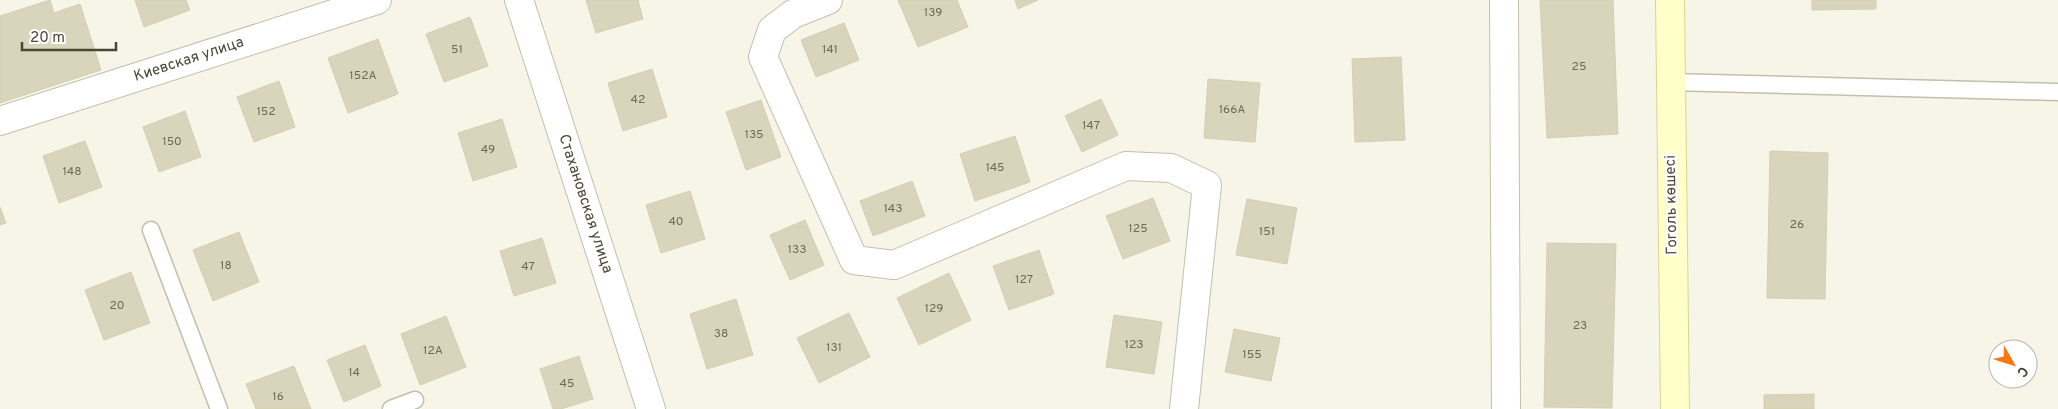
<svg xmlns="http://www.w3.org/2000/svg" width="2058" height="409" viewBox="0 0 2058 409" font-family="Overpass,sans-serif">
  <style>
    .building { fill: #d9d5bc; stroke: #d4cfaf }
    .lines { fill: none; stroke-linecap: round; stroke-linejoin: round }
    .service-casing { stroke: #c2c0aa; stroke-width: 19 }
    .minor-casing { stroke: #c2c0aa; stroke-width: 30 }
    .secondary-casing { stroke: #d6d692; stroke-width: 30 }
    .service { stroke: #fff; stroke-width: 16 }
    .minor { stroke: #fff; stroke-width: 28 }
    .secondary { stroke: #feffc9; stroke-width: 28 }
    .labels { text-anchor: middle; dominant-baseline: central; stroke-width: 4.5; stroke-linejoin: round; paint-order: stroke }
    .number-label { font-size: 12px; fill: #6e6a58 }
    .street-label { font-size: 15px; fill: #4a4736; stroke: #fff }
  </style>
  <rect width="100%" height="100%" fill="#f6f5e8"/>
  <g class="building">
    <path d="M50 0 54 13 80 4 101 70 0 103V16Z"/>
    <path d="M135 0H186L190 10 144 27Z"/>
    <path d="M586 0H638L643 19 596 33Z"/>
    <path d="M898 0H957L968 27 918 47Z"/>
    <path d="M1015 0H1038L1018 9Z"/>
    <path d="M1540 0H1613L1618 134 1547 138Z"/>
    <path d="M1812 0H1876V9L1812 10Z"/>
    <path d="M470 17 488 66 444 82 426 34Z"/>
    <path d="M844 23 859 60 816 77 801 40Z"/>
    <path d="M378 39 398 94 348 113 328 58Z"/>
    <path d="M1401 57 1405 140 1355 142 1352 59Z"/>
    <path d="M652 69 667 117 623 131 608 83Z"/>
    <path d="M1208 79 1260 83 1255 142 1204 138Z"/>
    <path d="M279 81 295 127 254 142 237 97Z"/>
    <path d="M1101 99 1118 135 1082 152 1065 116Z"/>
    <path d="M761 100 781 157 746 170 726 112Z"/>
    <path d="M185 111 201 157 159 172 143 127Z"/>
    <path d="M502 119 517 167 473 181 458 133Z"/>
    <path d="M1015 136 1030 182 975 201 960 154Z"/>
    <path d="M85 141 102 187 59 203 43 156Z"/>
    <path d="M1770 151 1828 153 1825 299 1767 298Z"/>
    <path d="M912 181 925 216 873 236 860 201Z"/>
    <path d="M690 191 705 239 661 253 646 205Z"/>
    <path d="M1153 198 1170 241 1123 259 1106 216Z"/>
    <path d="M1247 199 1297 208 1287 264 1236 255Z"/>
    <path d="M0 207 6 223 0 225Z"/>
    <path d="M805 220 824 265 790 280 770 235Z"/>
    <path d="M239 232 259 282 213 301 193 250Z"/>
    <path d="M542 238 556 283 514 296 500 251Z"/>
    <path d="M1547 243 1616 244 1612 408 1544 407Z"/>
    <path d="M1039 250 1054 294 1009 310 993 266Z"/>
    <path d="M131 272 150 323 104 340 85 290Z"/>
    <path d="M949 273 971 320 919 345 897 298Z"/>
    <path d="M736 299 753 355 707 369 690 314Z"/>
    <path d="M849 313 870 357 819 383 797 338Z"/>
    <path d="M1114 315 1162 322 1154 374 1106 367Z"/>
    <path d="M446 316 466 367 420 385 401 334Z"/>
    <path d="M1234 329 1280 338 1271 381 1225 372Z"/>
    <path d="M365 345 381 386 344 402 327 360Z"/>
    <path d="M579 356 593 399 561 409H553L540 369Z"/>
    <path d="M294 366 311 409H256L246 384Z"/>
    <path d="M1814 394V409H1764V395Z"/>
  </g>
  <g class="lines">
    <defs>
      <g id="service">
        <path d="M1669 82 2058 92"/>
        <path d="M151 230 219 409"/>
        <path d="M391 409 415 400"/>
      </g>
      <g id="minor">
        <path d="M519 0 651 409"/>
        <path d="M828 0 793 14 772 30 763 57 854 260 894 265 1126 166 1171 168 1207 185 1184 409"/>
        <path d="M1504 0 1506 409"/>
        <path d="M0 121 377 0"/>
      </g>
      <path id="secondary" d="M1670 0 1675 409"/>
    </defs>
    <use href="#service" class="service-casing"/>
    <use href="#minor" class="minor-casing"/>
    <use href="#secondary" class="secondary-casing"/>
    <use href="#service" class="service"/>
    <use href="#minor" class="minor"/>
    <use href="#secondary" class="secondary"/>
  </g>
  <g class="labels">
    <g class="number-label">
      <text x="933" y="13">139</text>
      <text x="457" y="50">51</text>
      <text x="830" y="50">141</text>
      <text x="1579" y="67">25</text>
      <text x="363" y="76">152А</text>
      <text x="638" y="100">42</text>
      <text x="1232" y="110">166А</text>
      <text x="266" y="112">152</text>
      <text x="1091" y="126">147</text>
      <text x="754" y="135">135</text>
      <text x="172" y="142">150</text>
      <text x="488" y="150">49</text>
      <text x="995" y="168">145</text>
      <text x="72" y="172">148</text>
      <text x="893" y="209">143</text>
      <text x="676" y="222">40</text>
      <text x="1797" y="225">26</text>
      <text x="1138" y="229">125</text>
      <text x="1267" y="232">151</text>
      <text x="797" y="250">133</text>
      <text x="226" y="266">18</text>
      <text x="528" y="267">47</text>
      <text x="1024" y="280">127</text>
      <text x="117" y="306">20</text>
      <text x="934" y="309">129</text>
      <text x="1580" y="326">23</text>
      <text x="721" y="334">38</text>
      <text x="1134" y="345">123</text>
      <text x="834" y="348">131</text>
      <text x="433" y="351">12А</text>
      <text x="1252" y="355">155</text>
      <text x="354" y="373">14</text>
      <text x="567" y="384">45</text>
      <text x="278" y="397">16</text>
    </g>
    <g class="street-label">
      <text transform="translate(189 60) rotate(-18)">Киевская улица</text>
      <text transform="translate(585 204) rotate(72)">Стахановская улица</text>
      <text transform="translate(1672 205) rotate(-91)">Гоголь көшесі</text>
    </g>
  </g>
  <g transform="translate(2013 364) rotate(129)"><circle r="24" fill="#ffffff" stroke="#b7b5af"/>
  <path d="M0-4L9 19L0 12L-9 19Z" fill="#ff7516"/>
  <text y="-8" font-size="14" font-weight="bold" text-anchor="middle" fill="#4a4736">С</text>
  </g>
  <path d="M22 42v8h94v-8" fill="none" stroke="#4a4736" stroke-width="2.5"/>
  <text x="30" y="42" font-size="15" fill="#4a4736" stroke="#ffffff" stroke-width="4" paint-order="stroke">20 m</text>
</svg>
